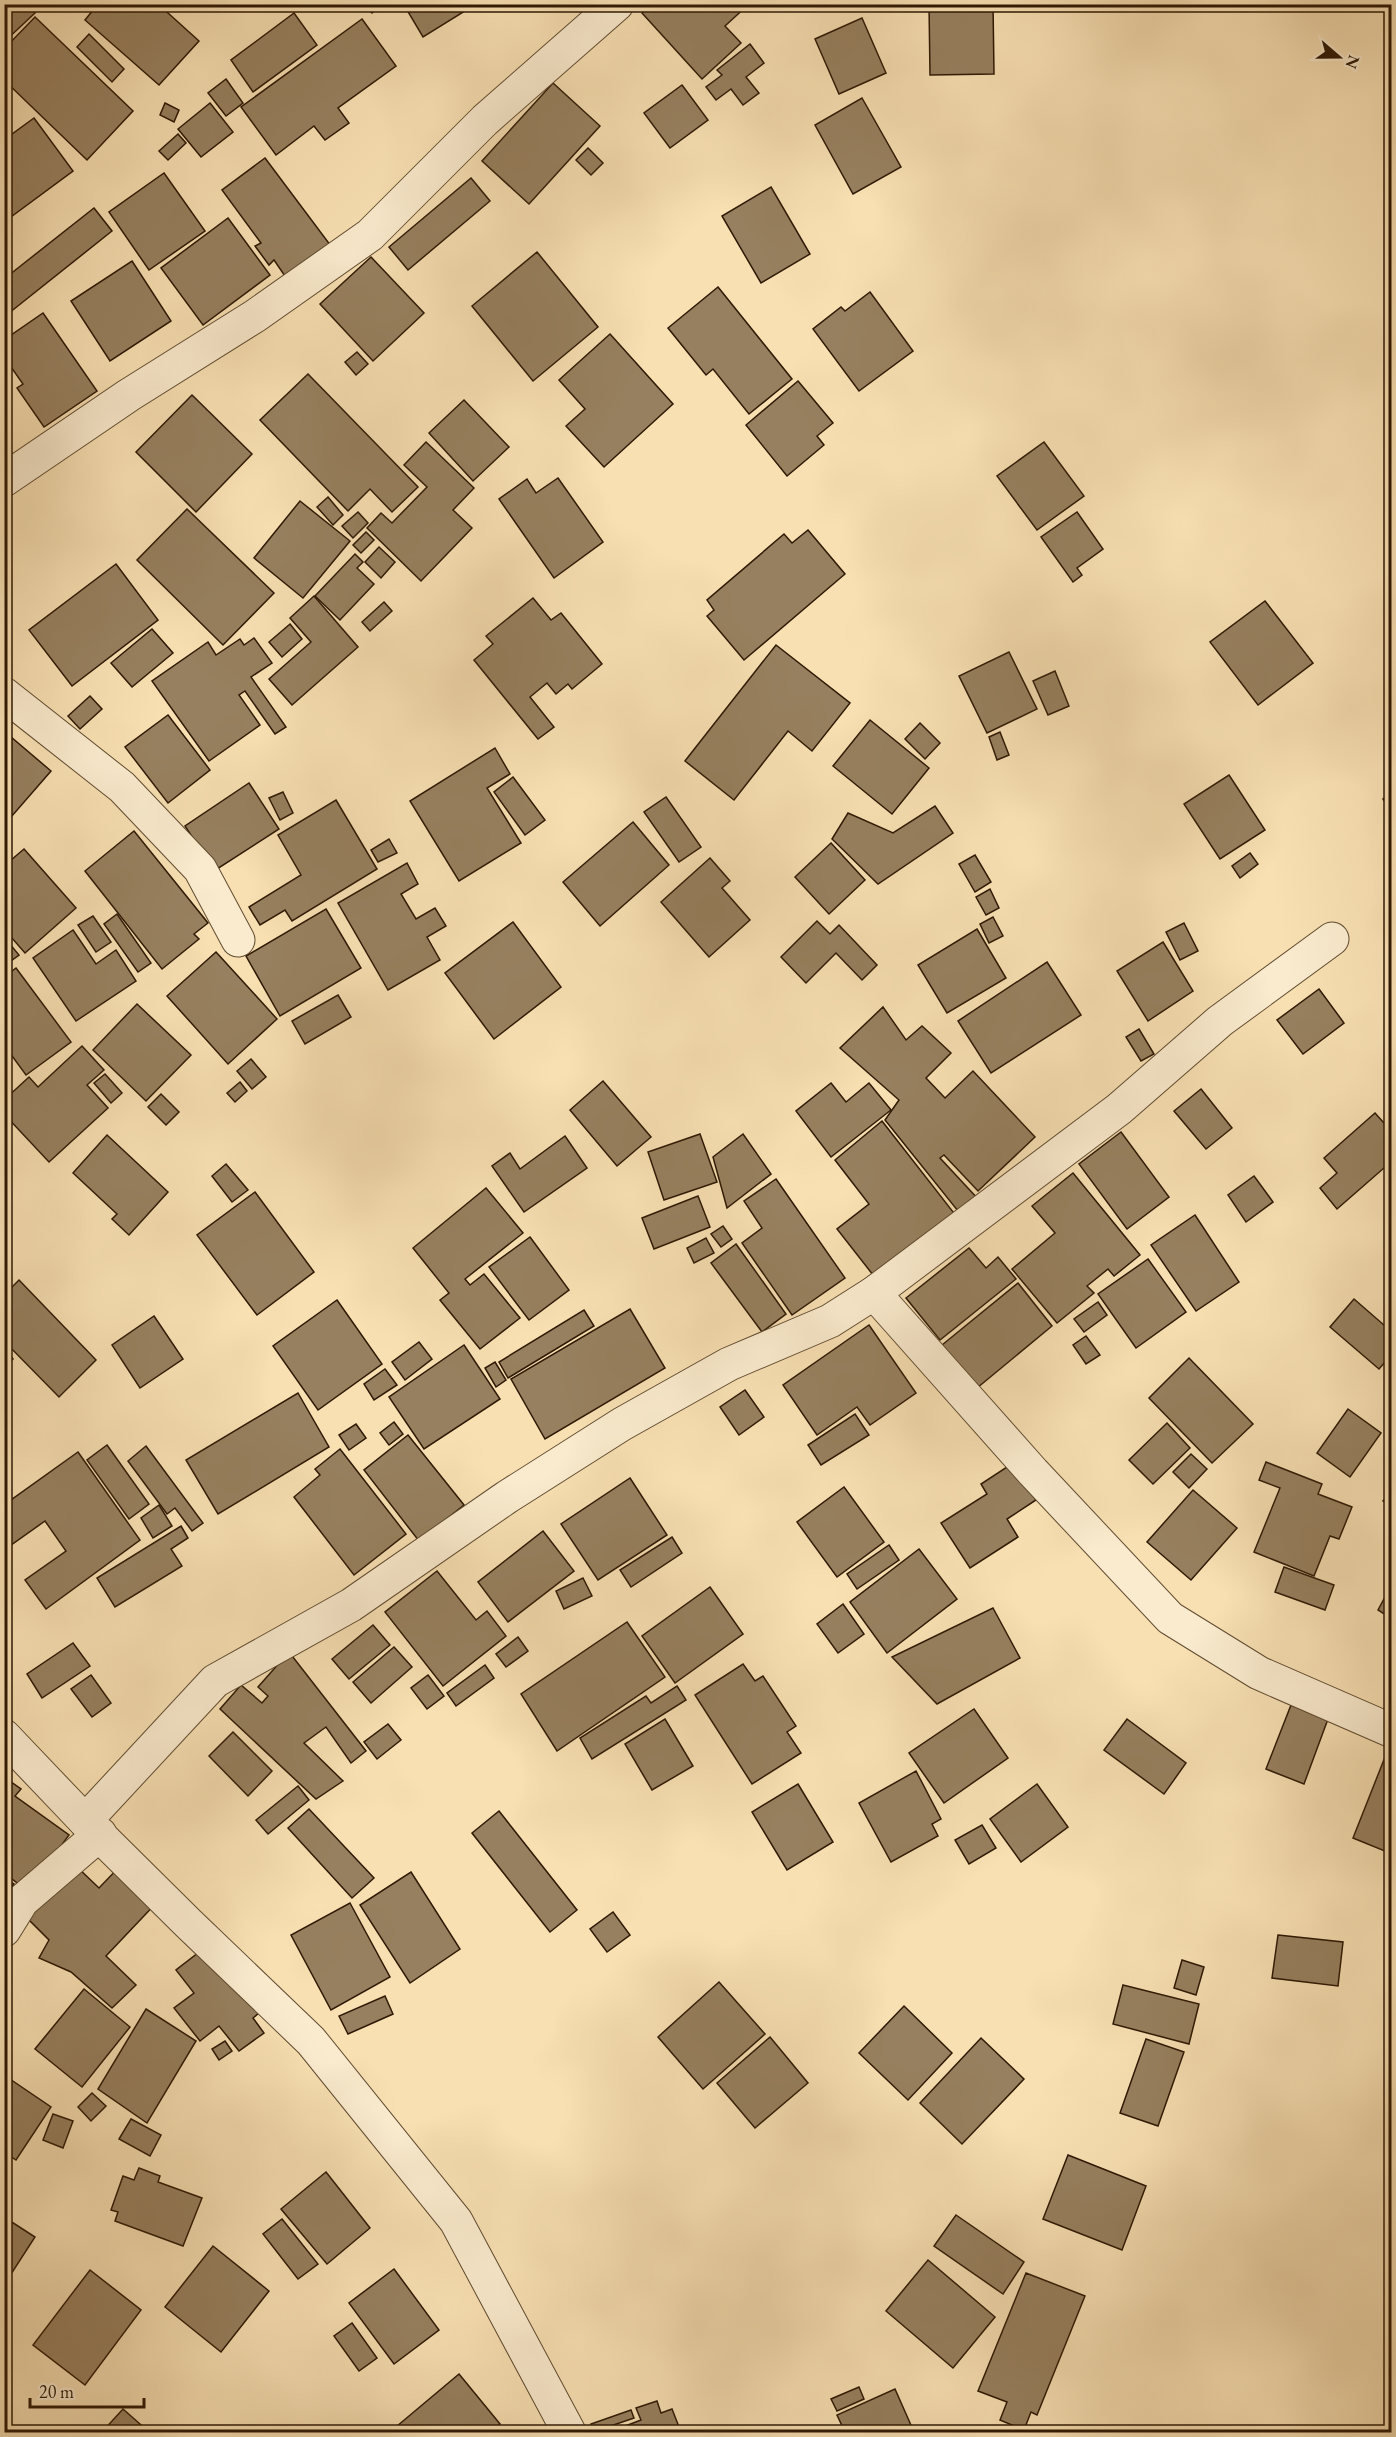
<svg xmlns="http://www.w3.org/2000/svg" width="1396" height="2437" viewBox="0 0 1396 2437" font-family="'EB Garamond',serif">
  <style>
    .building { fill: #97805f; stroke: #2e1905; stroke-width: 1.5 }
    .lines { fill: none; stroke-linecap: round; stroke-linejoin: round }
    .minor-casing { stroke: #604b30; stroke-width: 35 }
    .minor { stroke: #faebce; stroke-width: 33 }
  </style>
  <rect width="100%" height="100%" fill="#f8e0b3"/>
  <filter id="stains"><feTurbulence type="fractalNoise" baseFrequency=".00333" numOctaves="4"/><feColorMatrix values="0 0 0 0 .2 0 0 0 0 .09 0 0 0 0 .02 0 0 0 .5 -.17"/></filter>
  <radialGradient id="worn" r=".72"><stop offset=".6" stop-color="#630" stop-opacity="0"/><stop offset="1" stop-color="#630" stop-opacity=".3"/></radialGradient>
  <g class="building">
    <path d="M21 4H27L35 13 4 42V20Z"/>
    <path d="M98 4H158L199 41 159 85 85 20Z"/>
    <path d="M361 4H391L385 11 379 5 372 13Z"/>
    <path d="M472 4 473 6 423 37 404 5Z"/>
    <path d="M651 4H749L725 26 741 43 702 79 642 13Z"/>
    <path d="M929 4H993L994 74 930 75Z"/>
    <path d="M294 13 317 45 253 92 231 60Z"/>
    <path d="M35 17 133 111 87 160 4 80V49Z"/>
    <path d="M862 18 886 73 839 94 815 39Z"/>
    <path d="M362 19 396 66 338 108 349 123 325 140 314 126 276 155 241 107Z"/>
    <path d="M89 34 124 69 112 82 77 47Z"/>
    <path d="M750 44 764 63 746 77 759 93 743 105 731 89 716 100 706 87 722 75 717 70Z"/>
    <path d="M226 79 243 103 226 116 208 93Z"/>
    <path d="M553 83 600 126 529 204 482 161Z"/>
    <path d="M682 85 708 120 670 148 644 113Z"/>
    <path d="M862 98 901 167 853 194 815 125Z"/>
    <path d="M165 103 179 110 174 122 160 115Z"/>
    <path d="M210 103 233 132 201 157 178 129Z"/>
    <path d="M34 118 73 171 4 222V140Z"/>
    <path d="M178 134 186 143 168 160 159 151Z"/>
    <path d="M588 148 603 163 591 175 576 160Z"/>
    <path d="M265 158 331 246 287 279 274 260 269 265 255 246 261 243 222 190Z"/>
    <path d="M164 173 205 231 149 270 109 212Z"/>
    <path d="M471 178 490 201 408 270 389 247Z"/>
    <path d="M771 187 810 254 761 283 722 216Z"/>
    <path d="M94 208 112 231 4 317V279Z"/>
    <path d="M228 218 270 275 203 325 161 268Z"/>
    <path d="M537 252 598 327 533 381 472 306Z"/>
    <path d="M371 257 424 313 373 361 320 304Z"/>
    <path d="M132 261 171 321 110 361 71 301Z"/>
    <path d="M718 287 792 379 749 414 713 369 706 375 668 328Z"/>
    <path d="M870 292 913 351 859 391 813 329 841 307 845 311Z"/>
    <path d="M43 313 97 391 44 427 17 388 23 384 4 357V340Z"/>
    <path d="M610 334 673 404 604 467 566 426 585 409 559 380Z"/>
    <path d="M357 352 368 364 356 375 345 362Z"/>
    <path d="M308 374 418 487 392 512 370 489 348 511 260 420Z"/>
    <path d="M798 381 833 423 817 436 824 445 787 476 746 425Z"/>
    <path d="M192 395 252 454 196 512 136 452Z"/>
    <path d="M464 400 509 447 473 481 429 433Z"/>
    <path d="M426 442 474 488 453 510 472 528 421 581 367 528 381 513 392 523 427 487 404 465Z"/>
    <path d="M1044 442 1084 496 1037 530 997 476Z"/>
    <path d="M558 478 603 542 554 578 499 499 527 479 536 493Z"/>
    <path d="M328 497 343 515 333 525 317 507Z"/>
    <path d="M300 501 350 541 303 598 254 558Z"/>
    <path d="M187 509 274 593 223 645 137 560Z"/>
    <path d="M358 512 368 523 353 538 342 526Z"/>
    <path d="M1077 512 1103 549 1077 568 1082 575 1073 582 1041 537Z"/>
    <path d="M808 530 845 574 744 660 707 616 714 610 707 600 784 534 792 543Z"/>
    <path d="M366 532 374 540 361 553 353 545Z"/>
    <path d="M379 547 395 562 381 578 365 562Z"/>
    <path d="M355 554 363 562 357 568 374 584 340 620 315 596Z"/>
    <path d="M116 564 158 620 72 686 29 630Z"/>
    <path d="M314 596 358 647 292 705 269 679 311 642 290 618Z"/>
    <path d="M533 598 551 620 561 613 602 664 572 689 568 684 556 694 547 683 530 697 554 727 538 739 474 660 493 644 486 636Z"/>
    <path d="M1265 601 1313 663 1258 705 1210 642Z"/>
    <path d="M384 602 392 611 370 631 362 622Z"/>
    <path d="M290 624 302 639 282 657 269 642Z"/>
    <path d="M152 629 173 653 132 687 111 663Z"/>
    <path d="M254 638 272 663 251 677 286 727 275 734 245 691 239 695 260 725 209 761 152 681 208 642 216 655 240 639 244 645Z"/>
    <path d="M776 645 850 703 812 751 788 731 734 800 685 761Z"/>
    <path d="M1009 652 1037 709 987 733 959 676Z"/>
    <path d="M1055 671 1069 706 1048 715 1033 681Z"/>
    <path d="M90 696 102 709 80 729 68 716Z"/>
    <path d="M168 715 210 770 168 803 125 747Z"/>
    <path d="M870 720 929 768 892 814 833 766Z"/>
    <path d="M920 723 940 743 925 759 905 739Z"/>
    <path d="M4 731 51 771 5 824 4 823Z"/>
    <path d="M1000 732 1009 755 997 760 989 737Z"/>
    <path d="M495 748 510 774 487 788 521 843 459 881 410 801Z"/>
    <path d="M1229 775 1265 830 1220 859 1184 804Z"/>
    <path d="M513 777 545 820 525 835 494 792Z"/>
    <path d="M249 783 279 829 214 871 185 826Z"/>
    <path d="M283 792 293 813 280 820 269 798Z"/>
    <path d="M1392 793V813L1383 799Z"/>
    <path d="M666 797 701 847 679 862 644 812Z"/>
    <path d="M336 800 377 869 292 921 285 910 260 925 249 907 301 875 278 835Z"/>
    <path d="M935 806 953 833 878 884 832 839 848 813 893 833Z"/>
    <path d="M633 822 669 865 600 926 563 882Z"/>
    <path d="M134 831 208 923 194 934 199 939 162 969 85 871Z"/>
    <path d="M389 839 397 853 378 862 371 850Z"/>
    <path d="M831 843 865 880 829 914 795 877Z"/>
    <path d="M24 849 76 908 25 953 4 929V866Z"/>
    <path d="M1250 853 1258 864 1240 878 1232 866Z"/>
    <path d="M975 855 991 882 975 892 959 864Z"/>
    <path d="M710 858 730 881 722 888 750 920 709 957 661 902Z"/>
    <path d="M407 863 418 884 401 894 416 919 435 908 446 926 427 937 440 960 388 990 338 903Z"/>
    <path d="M990 889 999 908 986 915 976 897Z"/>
    <path d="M326 909 361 968 280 1016 246 956Z"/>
    <path d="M117 914 151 963 138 972 104 924Z"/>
    <path d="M93 916 111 942 96 952 78 925Z"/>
    <path d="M993 917 1003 936 989 943 980 924Z"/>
    <path d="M817 921 830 934 839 925 877 965 862 980 836 953 806 983 781 957Z"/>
    <path d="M513 922 561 987 494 1039 445 973Z"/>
    <path d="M1184 923 1198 951 1180 960 1166 932Z"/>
    <path d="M977 929 1006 978 947 1013 918 965Z"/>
    <path d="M73 930 96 964 116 950 136 981 76 1021 33 958Z"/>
    <path d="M4 937 19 955 4 966Z"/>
    <path d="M1163 942 1193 991 1148 1021 1117 971Z"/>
    <path d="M216 952 277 1019 228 1064 167 996Z"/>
    <path d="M1047 962 1081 1015 991 1073 958 1021Z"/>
    <path d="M16 968 71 1042 26 1075 4 1045V977Z"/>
    <path d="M1319 989 1344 1023 1303 1054 1277 1020Z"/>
    <path d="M338 995 351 1017 305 1044 292 1021Z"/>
    <path d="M137 1004 191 1055 146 1101 93 1050Z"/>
    <path d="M883 1007 906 1040 922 1026 951 1053 926 1078 945 1098 973 1071 1035 1137 978 1191 944 1155 940 1158 979 1200 962 1216 885 1120 899 1100 840 1048Z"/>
    <path d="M1139 1029 1154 1054 1141 1061 1126 1037Z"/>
    <path d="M82 1046 104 1070 87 1085 108 1108 49 1162 4 1114V1100L29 1077 38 1087Z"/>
    <path d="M251 1059 266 1077 252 1089 237 1071Z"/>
    <path d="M105 1074 122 1093 111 1103 94 1083Z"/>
    <path d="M603 1081 651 1137 617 1166 570 1110Z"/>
    <path d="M240 1082 247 1091 235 1102 227 1093Z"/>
    <path d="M831 1083 846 1102 869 1083 891 1110 831 1157 796 1111Z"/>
    <path d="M1201 1089 1232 1128 1206 1149 1174 1111Z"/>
    <path d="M161 1094 179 1112 166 1125 148 1107Z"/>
    <path d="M1375 1113 1392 1132V1161L1337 1209 1320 1188 1337 1173 1324 1158Z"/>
    <path d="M882 1121 957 1217 877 1280 837 1229 869 1204 835 1160Z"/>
    <path d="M1121 1132 1169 1197 1127 1229 1079 1164Z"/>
    <path d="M700 1134 717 1182 664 1200 648 1152Z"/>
    <path d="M743 1134 771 1174 727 1208 713 1157Z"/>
    <path d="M107 1135 168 1192 129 1235 112 1219 117 1214 73 1173Z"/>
    <path d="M565 1136 587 1168 524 1212 492 1166 510 1153 520 1169Z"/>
    <path d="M226 1164 248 1190 232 1202 212 1176Z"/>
    <path d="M1073 1173 1140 1255 1114 1276 1108 1269 1087 1286 1094 1293 1057 1323 1012 1269 1055 1233 1032 1206Z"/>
    <path d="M1254 1176 1273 1202 1246 1222 1228 1195Z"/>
    <path d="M776 1179 845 1278 792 1315 742 1243 762 1228 744 1201Z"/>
    <path d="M486 1188 523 1233 465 1279 470 1285 484 1274 520 1318 480 1349 440 1300 449 1293 413 1248Z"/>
    <path d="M255 1192 314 1272 257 1315 197 1235Z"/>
    <path d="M698 1196 710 1227 654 1249 642 1218Z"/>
    <path d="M1195 1215 1239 1282 1196 1311 1151 1245Z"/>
    <path d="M723 1226 732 1239 721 1247 711 1234Z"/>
    <path d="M530 1237 569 1290 529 1320 489 1267Z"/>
    <path d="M706 1238 714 1253 694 1263 687 1248Z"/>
    <path d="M736 1244 786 1314 762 1332 711 1263Z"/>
    <path d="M969 1248 986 1268 998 1257 1016 1279 940 1340 906 1298Z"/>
    <path d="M1148 1259 1186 1312 1136 1348 1098 1294Z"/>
    <path d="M19 1280 96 1360 59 1397 4 1341V1295Z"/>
    <path d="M1018 1283 1052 1326 977 1388 942 1345Z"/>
    <path d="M1354 1299 1392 1332V1354L1379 1369 1330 1327Z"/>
    <path d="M337 1300 382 1364 318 1410 273 1346Z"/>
    <path d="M1098 1302 1107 1315 1084 1332 1074 1319Z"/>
    <path d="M630 1309 665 1368 545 1439 511 1379Z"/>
    <path d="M584 1310 594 1326 508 1378 499 1362Z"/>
    <path d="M154 1316 183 1359 140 1388 112 1345Z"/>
    <path d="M869 1325 916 1393 870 1425 857 1407 817 1435 783 1385Z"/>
    <path d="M1086 1336 1100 1355 1086 1364 1073 1345Z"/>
    <path d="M419 1342 432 1359 405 1380 392 1362Z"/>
    <path d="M464 1345 500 1399 424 1449 389 1397Z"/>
    <path d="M4 1349 13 1359 4 1367Z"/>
    <path d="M1189 1358 1253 1424 1212 1463 1149 1398Z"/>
    <path d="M495 1362 506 1380 496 1387 485 1368Z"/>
    <path d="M385 1369 397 1385 374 1400 364 1384Z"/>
    <path d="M745 1390 764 1417 739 1435 720 1407Z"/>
    <path d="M298 1393 329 1447 218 1514 186 1460Z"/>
    <path d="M1348 1409 1381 1433 1350 1477 1317 1453Z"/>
    <path d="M855 1414 869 1435 821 1465 808 1445Z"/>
    <path d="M394 1422 403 1434 389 1445 380 1433Z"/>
    <path d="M1167 1423 1190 1448 1153 1484 1129 1460Z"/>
    <path d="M356 1424 366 1438 349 1450 339 1435Z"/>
    <path d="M408 1435 464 1505 419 1541 364 1470Z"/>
    <path d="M107 1445 149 1504 129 1519 87 1460Z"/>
    <path d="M146 1446 203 1523 192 1531 175 1508 167 1514 128 1461Z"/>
    <path d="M340 1449 406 1534 354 1575 294 1497 320 1475 315 1469Z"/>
    <path d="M78 1452 140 1540 46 1609 25 1580 66 1551 45 1521 4 1550V1505Z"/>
    <path d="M1191 1454 1207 1469 1189 1488 1173 1472Z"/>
    <path d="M1266 1462 1322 1484 1318 1494 1352 1507 1339 1539 1330 1536 1314 1576 1254 1552 1280 1488 1259 1480Z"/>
    <path d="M1013 1463 1036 1500 1007 1519 1018 1537 970 1568 941 1523 987 1494 981 1484Z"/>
    <path d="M630 1478 667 1535 598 1580 561 1524Z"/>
    <path d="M844 1487 884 1542 837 1577 797 1522Z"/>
    <path d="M1193 1490 1237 1528 1191 1580 1147 1542Z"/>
    <path d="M1392 1492V1508L1383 1501Z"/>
    <path d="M159 1505 172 1526 153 1538 141 1518Z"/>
    <path d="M181 1526 188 1538 171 1549 182 1566 115 1607 97 1578Z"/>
    <path d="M543 1531 574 1571 508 1622 478 1582Z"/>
    <path d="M672 1537 682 1553 631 1587 620 1570Z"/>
    <path d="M889 1545 899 1560 857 1589 847 1574Z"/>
    <path d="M919 1549 957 1599 887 1653 850 1602Z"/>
    <path d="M1284 1567 1334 1585 1325 1610 1275 1592Z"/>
    <path d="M437 1571 476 1620 487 1611 506 1636 443 1686 385 1612Z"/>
    <path d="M583 1578 592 1596 564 1609 556 1591Z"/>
    <path d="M1392 1584V1619L1378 1610Z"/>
    <path d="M710 1587 743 1634 675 1683 642 1636Z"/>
    <path d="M843 1604 864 1634 838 1653 817 1624Z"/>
    <path d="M993 1608 1020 1658 937 1704 892 1657Z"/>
    <path d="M627 1622 665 1677 557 1751 521 1694Z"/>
    <path d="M373 1625 390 1645 349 1679 332 1659Z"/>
    <path d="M518 1637 528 1651 506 1667 496 1654Z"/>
    <path d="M73 1643 90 1666 42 1698 27 1674Z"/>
    <path d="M394 1647 412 1667 371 1703 353 1682Z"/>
    <path d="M289 1652 366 1751 351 1763 326 1727 304 1743 343 1781 316 1799 220 1709 241 1685 262 1703 268 1696 258 1687Z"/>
    <path d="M743 1664 755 1681 763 1676 796 1726 787 1732 801 1753 752 1784 695 1695Z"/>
    <path d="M485 1665 494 1678 456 1706 447 1693Z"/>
    <path d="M91 1675 111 1703 92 1717 71 1689Z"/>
    <path d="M428 1675 444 1696 427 1709 411 1688Z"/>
    <path d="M677 1686 686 1700 592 1759 580 1738 646 1696 651 1703Z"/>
    <path d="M1291 1705 1328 1719 1304 1784 1266 1769Z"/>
    <path d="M974 1709 1008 1758 944 1803 909 1753Z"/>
    <path d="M665 1719 693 1766 652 1790 625 1744Z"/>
    <path d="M1127 1719 1186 1763 1164 1794 1104 1750Z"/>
    <path d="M388 1724 401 1740 377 1759 364 1742Z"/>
    <path d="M233 1732 272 1771 248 1796 209 1756Z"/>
    <path d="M1387 1752 1392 1754V1854L1353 1838Z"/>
    <path d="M916 1771 941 1819 932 1824 938 1836 891 1862 859 1803Z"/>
    <path d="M4 1777 21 1789 15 1796 69 1835 28 1891 4 1873Z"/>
    <path d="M798 1784 833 1842 787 1870 752 1812Z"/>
    <path d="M1037 1784 1068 1827 1021 1862 990 1819Z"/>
    <path d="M298 1786 309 1800 268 1834 256 1820Z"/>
    <path d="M309 1809 374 1878 352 1898 288 1828Z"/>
    <path d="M499 1811 577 1910 550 1932 472 1833Z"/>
    <path d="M982 1825 996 1848 969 1864 955 1840Z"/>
    <path d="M123 1863 160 1899 106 1956 136 1985 112 2008 71 1972 39 1958 49 1940 25 1916 75 1865 99 1888Z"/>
    <path d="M411 1872 460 1949 410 1983 360 1905Z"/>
    <path d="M4 1878 14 1884 4 1899Z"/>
    <path d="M350 1903 390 1977 331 2010 291 1935Z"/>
    <path d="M613 1912 630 1935 607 1952 590 1929Z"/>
    <path d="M1278 1935 1343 1942 1338 1986 1272 1978Z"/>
    <path d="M207 1946 259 2013 253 2018 264 2033 239 2051 219 2026 200 2041 174 2008 194 1993 176 1970Z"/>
    <path d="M1182 1960 1204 1967 1196 1995 1174 1988Z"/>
    <path d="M719 1982 765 2034 703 2089 658 2037Z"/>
    <path d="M1123 1985 1199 2004 1189 2044 1113 2024Z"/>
    <path d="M84 1989 130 2027 82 2087 35 2049Z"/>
    <path d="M385 1996 393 2014 348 2034 339 2016Z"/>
    <path d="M904 2006 952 2053 908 2100 859 2053Z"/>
    <path d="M146 2009 196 2041 147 2123 98 2089Z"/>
    <path d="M770 2037 808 2083 755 2128 717 2083Z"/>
    <path d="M981 2038 1024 2079 962 2144 920 2103Z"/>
    <path d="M1146 2039 1184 2052 1158 2126 1120 2113Z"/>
    <path d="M225 2041 232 2051 219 2060 212 2049Z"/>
    <path d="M4 2075 51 2107 16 2160 4 2152Z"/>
    <path d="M92 2093 106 2106 91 2121 78 2107Z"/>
    <path d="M53 2114 73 2121 63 2148 43 2140Z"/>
    <path d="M131 2119 161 2135 150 2156 119 2139Z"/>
    <path d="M1068 2155 1146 2186 1122 2250 1043 2219Z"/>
    <path d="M139 2168 160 2176 158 2182 202 2198 183 2246 115 2221 118 2212 111 2210 123 2176 134 2180Z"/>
    <path d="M326 2172 370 2228 327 2264 281 2209Z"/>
    <path d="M956 2215 1024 2262 1003 2294 934 2246Z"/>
    <path d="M4 2217 35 2237 4 2285Z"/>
    <path d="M282 2219 318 2264 298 2279 263 2234Z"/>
    <path d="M213 2246 269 2291 221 2352 165 2307Z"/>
    <path d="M928 2260 995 2317 953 2368 886 2311Z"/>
    <path d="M394 2269 439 2330 394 2364 349 2303Z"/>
    <path d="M90 2270 141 2310 85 2385 33 2345Z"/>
    <path d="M1026 2273 1085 2296 1037 2415 1031 2412 1024 2430 1000 2420 1007 2402 978 2391Z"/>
    <path d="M352 2323 377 2358 359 2371 334 2336Z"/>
    <path d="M459 2374 500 2424 490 2432H390Z"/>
    <path d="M859 2387 864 2399 837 2411 831 2399Z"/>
    <path d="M895 2389 914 2432H845L837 2415Z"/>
    <path d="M657 2401 661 2413 672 2409 681 2432H621L620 2428 641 2420 636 2408Z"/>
    <path d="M123 2409 149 2432H102Z"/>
    <path d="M631 2410 634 2418 593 2432 591 2424Z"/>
  </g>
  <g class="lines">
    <defs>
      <g id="minor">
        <path d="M4 480 129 395 255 316 370 235 485 120 617 4"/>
        <path d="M4 694 122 787 200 869 238 940"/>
        <path d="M874 1293 1033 1472 1170 1618 1259 1673 1392 1731"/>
        <path d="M4 1736 85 1821 188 1923 311 2041 456 2221 569 2432"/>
        <path d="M85 1821 215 1681 351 1605 507 1497 622 1424 729 1364 830 1321 874 1293 1119 1109 1220 1021 1332 939"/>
        <path d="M4 1930 22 1901 100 1834"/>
      </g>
    </defs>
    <use href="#minor" class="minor-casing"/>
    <use href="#minor" class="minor"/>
  </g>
  <rect width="1396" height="2437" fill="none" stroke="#f8e0b3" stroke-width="24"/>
  <rect x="6" y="6" width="1384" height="2425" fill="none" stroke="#2e1905" stroke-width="3"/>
  <rect x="12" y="12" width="1372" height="2413" fill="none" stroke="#2e1905" stroke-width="1.5"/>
  <g transform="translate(1339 57) rotate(110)" stroke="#faebce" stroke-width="4.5" paint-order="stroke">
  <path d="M0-4.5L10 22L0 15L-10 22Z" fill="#2e1905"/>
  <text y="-9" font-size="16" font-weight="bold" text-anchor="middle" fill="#2e1905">N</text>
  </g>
  <path d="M30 2398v9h114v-9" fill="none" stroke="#2e1905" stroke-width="3"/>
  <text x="39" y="2398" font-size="18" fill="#2e1905" stroke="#faebce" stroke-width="4.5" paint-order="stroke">20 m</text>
  <rect width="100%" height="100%" filter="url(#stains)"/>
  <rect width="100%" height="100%" fill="url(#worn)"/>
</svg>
